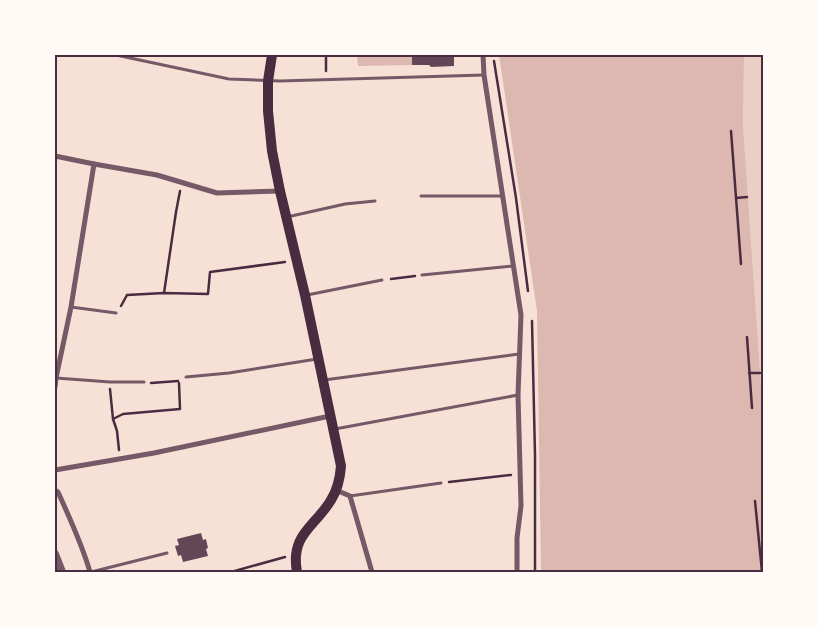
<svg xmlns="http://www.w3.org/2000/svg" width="818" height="627" viewBox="0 0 818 627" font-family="Montserrat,sans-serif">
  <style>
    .green { fill: #ebcfc5 }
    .water { fill: #dcb8b0 }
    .building { fill: #644757 }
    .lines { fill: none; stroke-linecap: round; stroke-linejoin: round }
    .path { stroke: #4a2c40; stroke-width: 2.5 }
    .service { stroke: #755966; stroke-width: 3 }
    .minor { stroke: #755966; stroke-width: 5 }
    .tertiary { stroke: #755966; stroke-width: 8 }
    .primary { stroke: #4a2c40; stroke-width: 10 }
    .neatline { fill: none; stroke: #4a2c40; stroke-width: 2 }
  </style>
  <rect width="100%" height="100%" fill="#f7e1d7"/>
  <path class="green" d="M744 55H763V414L743 126Z"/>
  <g class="water">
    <path d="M357 55H390L391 56 412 55V65L358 66Z"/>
    <path d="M499 55H744L743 126 763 414V572H541L537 311Z"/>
  </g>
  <g class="building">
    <path d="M412 55H454V66L431 67 429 65H412Z"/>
    <path d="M201 533 203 540 206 539 208 548 206 549 208 556 183 562 181 555 178 556 175 546 179 545 177 539Z"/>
  </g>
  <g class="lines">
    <g class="path">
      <path d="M494 61 516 198 528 291"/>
      <path d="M326 71V55"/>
      <path d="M731 131 741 264"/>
      <path d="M736 198 747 197"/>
      <path d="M391 279 415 276"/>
      <path d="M164 293 176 212 180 191"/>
      <path d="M121 306 127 295 164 293 208 294 210 272 285 262"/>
      <path d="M532 321 535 455V572"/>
      <path d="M747 337 752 408"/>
      <path d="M749 373H760"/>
      <path d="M151 383 178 381"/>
      <path d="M110 389 113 419 117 431 119 450"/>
      <path d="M113 419 123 414 180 409 179 383"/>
      <path d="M449 482 511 475"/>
      <path d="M755 501 762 572"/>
      <path d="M231 572 285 557"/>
    </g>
    <g class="service">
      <path d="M116 55 229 79 280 81 484 75"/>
      <path d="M421 196H502"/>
      <path d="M287 217 345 204 375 201"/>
      <path d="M422 275 513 266"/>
      <path d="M307 295 382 280"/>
      <path d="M71 307 116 313"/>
      <path d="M186 377 229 373 317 359"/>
      <path d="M56 378 110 382H144"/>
      <path d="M324 380 519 354"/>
      <path d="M335 429 518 395"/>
      <path d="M350 496 441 483"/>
      <path d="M91 572 167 553"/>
    </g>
    <g class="minor">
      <path d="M483 55 484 75 521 315 518 395 521 506 517 538V572"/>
      <path d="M55 156 94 164 71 307 56 378 55 387"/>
      <path d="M94 164 157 175 217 193 280 191"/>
      <path d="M55 470 154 453 330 416"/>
      <path d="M55 490 58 492C70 519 82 544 90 572"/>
      <path d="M336 490 350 496 372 572"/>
    </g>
    <path class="tertiary" d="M55 554 62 572"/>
    <path class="primary" d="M272 55 268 81V111L272 151 280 191 305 295 341 466C340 479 338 489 331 500 315 527 290 534 297 572"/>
  </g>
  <rect width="818" height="627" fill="none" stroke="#fffaf5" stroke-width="112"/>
  <rect x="56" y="56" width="706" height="515" class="neatline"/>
</svg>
